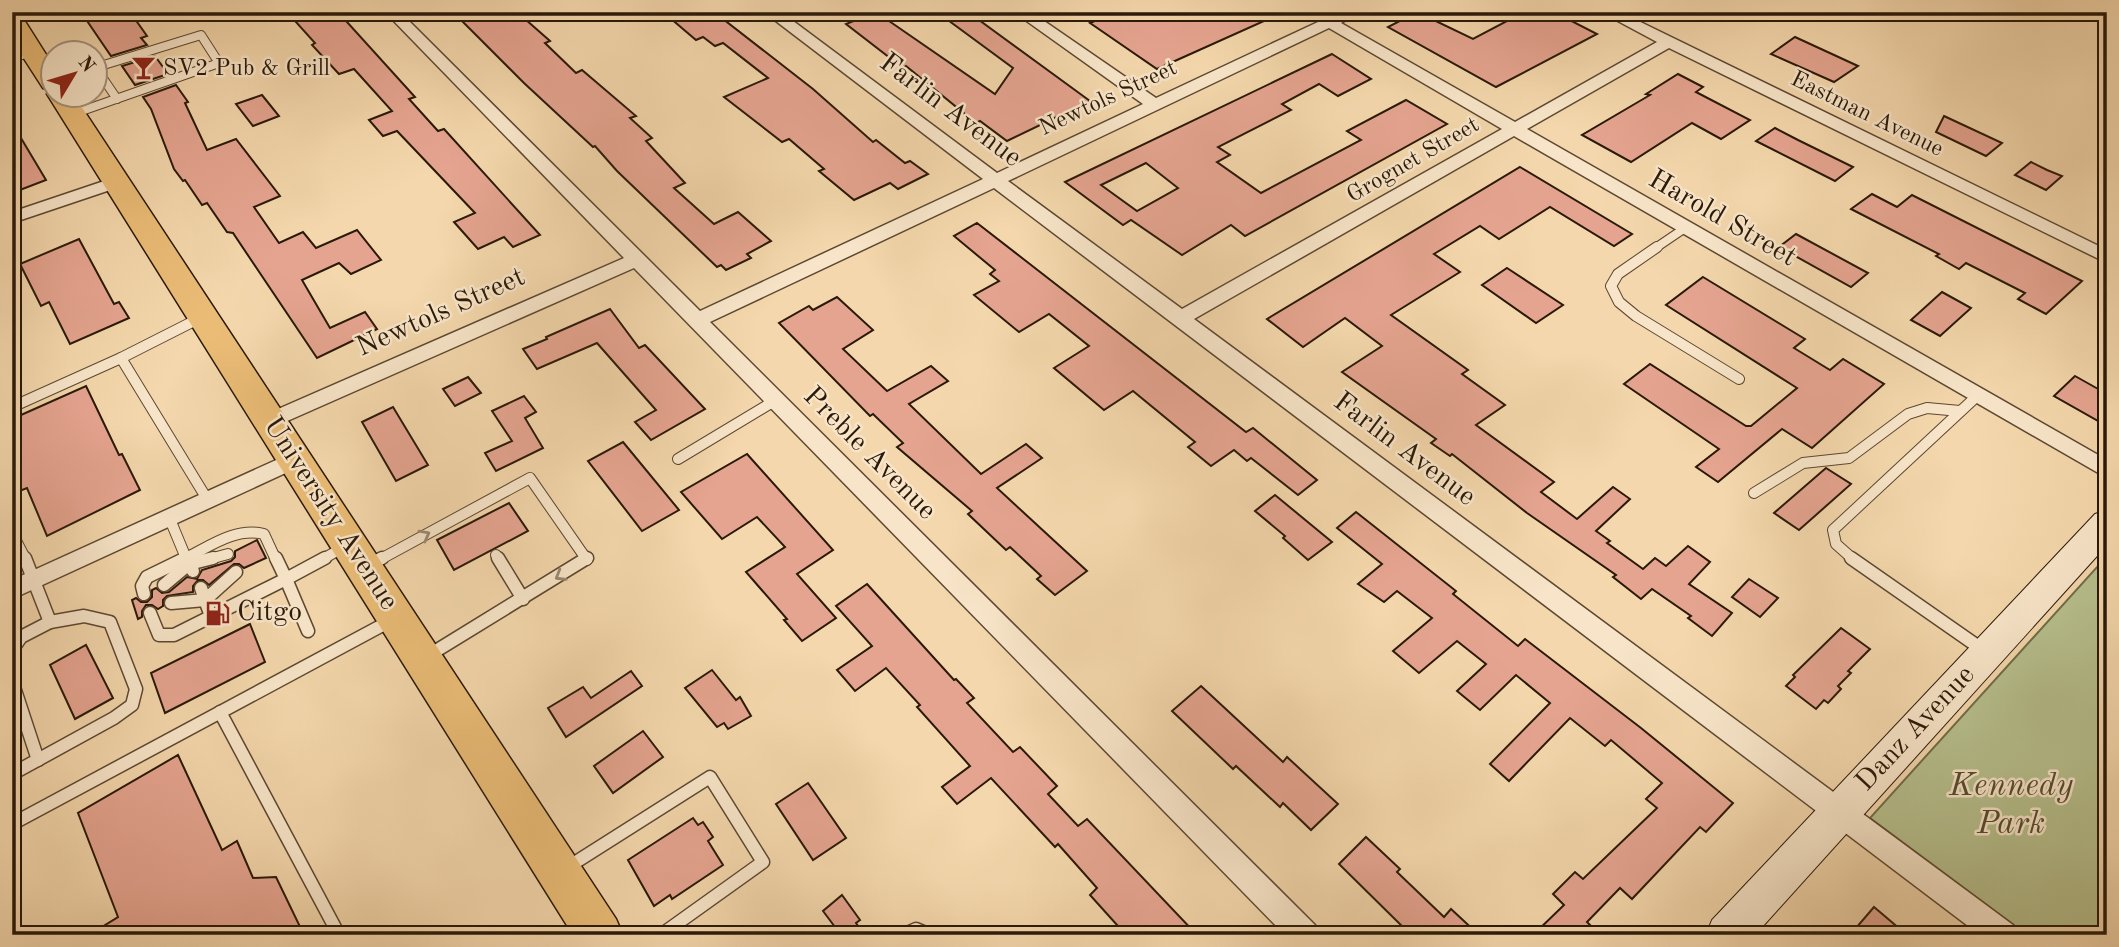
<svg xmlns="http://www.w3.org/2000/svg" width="2119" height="947" viewBox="0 0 2119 947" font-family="'Old Standard TT',serif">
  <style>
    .green { fill: #b6bf8d; stroke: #706c4a; stroke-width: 2 }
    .building { fill: #e5a490; stroke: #291908; stroke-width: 2; fill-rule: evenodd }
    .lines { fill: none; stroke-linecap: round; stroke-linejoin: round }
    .lane-far2-casing { stroke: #5c4831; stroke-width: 10 }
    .lane-far1-casing { stroke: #5c4831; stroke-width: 12 }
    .lane-casing { stroke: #5c4831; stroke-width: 15 }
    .street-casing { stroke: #5c4831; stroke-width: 3 }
    .secondary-casing { stroke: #291908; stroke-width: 2 }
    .primary-casing { stroke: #291908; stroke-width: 3 }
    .lane-far2 { stroke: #f8e5c9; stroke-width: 8 }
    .lane-far1 { stroke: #f8e5c9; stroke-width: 10 }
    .lane { stroke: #f8e5c9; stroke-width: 12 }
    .street { fill: #f8e5c9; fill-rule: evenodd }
    .secondary { fill: #f8e5c9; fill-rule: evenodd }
    .primary { fill: #eabc76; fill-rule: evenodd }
    .oneway { stroke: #9b8972 }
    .labels { text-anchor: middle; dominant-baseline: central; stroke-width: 5; stroke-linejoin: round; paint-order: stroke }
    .far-poi-label { font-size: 23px; fill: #291908; stroke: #f8e5c9; text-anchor: start }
    .far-street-label { font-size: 23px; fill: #291908; stroke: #f8e5c9 }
    .street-label { font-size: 28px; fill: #291908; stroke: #f8e5c9 }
    .poi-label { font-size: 28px; fill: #291908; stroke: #f8e5c9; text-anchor: start }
    .near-park-label { font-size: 33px; font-style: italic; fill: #534b30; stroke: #f8e5c9 }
  </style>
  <rect width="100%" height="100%" fill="#f4d7ac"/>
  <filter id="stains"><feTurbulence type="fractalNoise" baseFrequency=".00286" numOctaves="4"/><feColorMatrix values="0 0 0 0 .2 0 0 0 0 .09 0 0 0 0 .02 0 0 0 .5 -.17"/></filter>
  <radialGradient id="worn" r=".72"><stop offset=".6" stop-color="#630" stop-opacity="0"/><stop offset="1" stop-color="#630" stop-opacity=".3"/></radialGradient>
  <path class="green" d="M2107 556V935H2027L1870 818Z"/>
  <g class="building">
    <path d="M81 12H130L147 36 141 38 147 45 111 56Z"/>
    <path d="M294 12H338L415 97 409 99 438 131 444 129 540 235 513 247 504 237 478 249 454 222 475 213 397 131 383 136 369 120 392 111 354 69 339 74 312 45 315 43 295 21 300 19Z"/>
    <path d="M453 12H517L550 41 545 43 576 73 582 70 636 116 630 118 652 138 646 141 685 183 674 188 714 224 738 212 771 241 747 254 751 258 726 270 721 265 717 267 617 171 595 146 593 147 524 83Z"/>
    <path d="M663 12H714L813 89 873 142 876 140 905 163 910 161 928 174 898 189 890 183 854 200 819 171 824 169 789 139 782 142 724 97 768 78 723 43 715 46 703 37 696 40Z"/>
    <path d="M876 12 995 94 1013 68 937 12H968L1090 101 1007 141 980 121 976 123 906 66 903 68 846 24Z"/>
    <path d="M1115 12H1284L1157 69 1090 23Z"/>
    <path d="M1417 12 1473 39 1524 12H1554L1597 34 1496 87 1388 27Z"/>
    <path d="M1795 37 1858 66 1834 82 1771 54Z"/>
    <path d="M1332 54 1371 79 1338 96 1319 84 1282 104 1291 110 1218 147 1230 155 1217 162 1261 193 1361 140 1347 131 1406 100 1447 124 1245 236 1231 225 1182 255 1131 220 1123 225 1065 182ZM1146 163 1178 188 1137 211 1101 185Z"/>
    <path d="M155 56 168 74 135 85 122 66Z"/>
    <path d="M1678 74 1703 87 1696 92 1750 120 1721 139 1692 123 1631 162 1582 135 1650 95 1646 94Z"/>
    <path d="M176 85 188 102 185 103 207 150 236 139 280 196 254 207 279 243 303 232 316 248 357 230 381 260 351 274 339 263 302 280 330 328 365 312 377 329 317 358 233 233 227 232 207 203 202 205 185 180 183 181 174 169 151 109 143 97Z"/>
    <path d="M262 95 279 116 253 126 236 104Z"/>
    <path d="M1944 116 2002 143 1986 156 1936 132Z"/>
    <path d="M12 123 46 180 12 193Z"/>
    <path d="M1775 128 1798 140 1853 167 1835 181 1756 141Z"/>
    <path d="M2031 162 2047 170 2062 176 2046 190 2015 175Z"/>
    <path d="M1520 167 1632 234 1614 246 1550 207 1499 239 1480 226 1434 254 1460 272 1391 315 1468 370 1462 374 1505 405 1476 425 1554 482 1541 492 1577 519 1613 487 1630 499 1596 531 1610 541 1607 543 1643 569 1655 558 1666 566 1688 546 1710 562 1689 584 1732 613 1712 636 1688 618 1691 616 1652 589 1641 599 1613 577 1616 575 1527 513 1452 454 1450 456 1431 443 1436 439 1342 372 1382 346 1345 318 1303 347 1267 319Z"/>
    <path d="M1872 194 1897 207 1912 195 2082 281 2046 314 2018 299 2025 293 1966 263 1959 269 1936 256 1939 254 1851 209Z"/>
    <path d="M977 223 1246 432 1253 428 1317 480 1298 495 1251 458 1247 461 1234 450 1211 466 1188 447 1195 442 1133 391 1104 410 1054 368 1089 346 1049 314 1019 332 974 295 999 281 990 274 995 270 954 236Z"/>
    <path d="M1796 234 1868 273 1851 287 1779 247Z"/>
    <path d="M79 239 114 304 119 302 129 318 70 344 49 302 41 306 20 264Z"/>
    <path d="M1507 268 1563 305 1536 323 1482 285Z"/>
    <path d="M1703 277 1805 339 1794 348 1830 370 1843 359 1884 384 1812 448 1782 429 1718 482 1696 467 1719 449 1624 384 1650 364 1746 426H1751L1797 388 1666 305Z"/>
    <path d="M1942 292 1971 308 1940 336 1911 320Z"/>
    <path d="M837 297 873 330 843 349 887 391 931 366 948 381 909 404 981 474 1026 444 1042 458 997 488 1087 571 1055 595 1037 579 1041 576 1010 547 1006 550 968 514 972 511 897 447 903 443 873 414 870 416 779 323 809 306 813 310Z"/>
    <path d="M610 309 639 348 645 345 705 409 651 440 635 422 656 410 597 343 537 369 523 349 547 339 546 337Z"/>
    <path d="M2075 376 2107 394V426L2054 396Z"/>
    <path d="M468 377 481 393 455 406 443 389Z"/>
    <path d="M86 386 119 455 122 454 140 490 47 536 27 488 17 492 12 480V419Z"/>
    <path d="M524 396 536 412 525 418 543 448 496 471 485 453 512 441 492 411Z"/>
    <path d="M393 407 428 465 396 481 362 422Z"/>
    <path d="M623 442 679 510 642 531 588 461Z"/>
    <path d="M747 454 833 550 797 574 836 618 802 641 784 620 787 619 746 572 785 547 757 517 722 539 681 492Z"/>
    <path d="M1826 468 1851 484 1799 530 1774 513Z"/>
    <path d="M1275 495 1332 542 1308 560 1283 538 1285 536 1255 511Z"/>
    <path d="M509 503 528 531 454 570 437 540Z"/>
    <path d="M1356 512 1456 591 1453 594 1518 646 1525 639 1641 728 1733 803 1706 832 1700 827 1632 899 1620 888 1587 922 1600 935H1533L1564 905 1553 894 1575 872 1583 879 1657 808 1646 799 1662 783 1611 740 1605 746 1570 718 1509 781 1490 764 1550 703 1516 675 1480 710 1457 691 1486 664 1457 641 1419 673 1393 651 1432 618 1397 591 1384 602 1358 584 1382 564 1337 528Z"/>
    <path d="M257 540 266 558 244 568 239 564H234L209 585 203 580H198L193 586V592L167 596 163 600V606L158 609 152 605H146L142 611V617L138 619 132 600 136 598 141 602H147L152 597V590L156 588 162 593 169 592 187 577 197 579 202 570 231 561 235 557V551Z"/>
    <path d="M1749 579 1778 598 1760 617 1732 597Z"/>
    <path d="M867 584 954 680 956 679 974 698 967 703 1013 752 1020 747 1057 786 1048 794 1078 826 1087 819 1197 935H1126L1090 895 1097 888 1058 844 1055 847 991 778 957 804 942 787 970 766 917 707 920 705 886 668 855 691 837 670 872 646 836 606Z"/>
    <path d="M250 624 265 662 165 713 151 673Z"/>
    <path d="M1841 628 1870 649 1848 671 1851 673 1838 686 1841 689 1828 703 1824 700 1816 709 1786 686 1795 677 1793 675Z"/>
    <path d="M86 645 113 698 75 719 50 665Z"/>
    <path d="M712 670 736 700 740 697 751 716 728 729 724 723 717 727 685 688Z"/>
    <path d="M631 671 642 686 566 737 548 708 583 687 591 698Z"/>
    <path d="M1201 686 1283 762 1287 757 1338 804 1311 830 1283 803 1280 807 1236 766 1233 769 1172 711Z"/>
    <path d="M643 731 663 757 613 793 594 766Z"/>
    <path d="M178 755 222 850 237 841 253 878 276 877 304 935H89L118 917 78 813Z"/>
    <path d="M808 783 846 838 813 860 776 804Z"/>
    <path d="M693 818 698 825 703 822 713 837 708 841 723 865 672 899 670 895 654 906 628 860Z"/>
    <path d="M1366 837 1400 869 1397 872 1444 917 1451 909 1479 935H1411L1339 864Z"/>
    <path d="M842 895 860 920 856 923 864 935H841L823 911Z"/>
    <path d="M1874 907 1907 935H1850Z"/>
  </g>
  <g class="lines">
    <defs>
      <g id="lane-far2">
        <path d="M12 58 32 52"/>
        <path d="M96 68 117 99"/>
        <path d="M73 114 219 63 201 35 94 68"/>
        <path d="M1654 249 1685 228"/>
      </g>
      <g id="lane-far1">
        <path d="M1657 247 1618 274 1611 286 1619 302 1636 316 1739 379"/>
        <path d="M121 358 207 499"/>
        <path d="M12 407 121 358 202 317"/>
        <path d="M678 459 776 400"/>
        <path d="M1754 493 1803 463 1849 458 1908 414 1927 408 1960 411"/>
        <path d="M169 517 186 558C210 546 236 527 264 534L276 560"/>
        <path d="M12 533 26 560"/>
        <path d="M496 555 499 560"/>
        <path d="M183 560H187"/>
        <path d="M206 560 228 554"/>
        <path d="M321 560 346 546"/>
        <path d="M379 560 530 478 587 560"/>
        <path d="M1854 560 1836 544 1833 530 1977 396"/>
      </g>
      <g id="lane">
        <path d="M276 558 286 579 325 558"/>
        <path d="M498 558 523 599"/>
        <path d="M1851 558 1983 650"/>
        <path d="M367 566 382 558"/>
        <path d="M164 585 189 564 193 571"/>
        <path d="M144 594 142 586 147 577 186 558 189 564 213 558"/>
        <path d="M171 603 205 600 201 588"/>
        <path d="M150 613 159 635H174L286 579 308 631"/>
        <path d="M211 616 205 600 236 572"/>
        <path d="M12 650 21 637 50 622"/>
        <path d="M426 657 587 558"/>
        <path d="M12 681 38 760"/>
        <path d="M220 712 339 935"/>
        <path d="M12 774 114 718 132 705 136 689 110 622 84 616 50 622 25 558"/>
        <path d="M12 824 392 620"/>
        <path d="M568 867 710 777 763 862 661 935"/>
        <path d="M903 935 916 929 930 935"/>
      </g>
      <g id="street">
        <path d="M385 12H400L700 311 983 179 764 12H781L997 173 1143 104 1014 12H1031L1156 98 1318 22 1304 12H1322L1330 17 1340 12H1359L1341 23 1515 122 1657 42 1601 12H1620L2107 250V263L1669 48 1527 129 2107 460V478L1514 136 1194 319 2013 925 2017 935H1980L994 188 710 322 1315 925 1319 935H1285L634 268 276 426 269 429 262 426 259 421 262 416 624 258ZM1329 28 1502 129 1182 309 1008 181Z"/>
        <path d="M116 177 124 182 122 186 12 223V212Z"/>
        <path d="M296 451 303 453 306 459 303 465 12 599V580Z"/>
      </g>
      <path id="secondary" d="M2107 510V545L1755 935H1706L1712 920 2095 514Z"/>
      <path id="primary" d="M12 13 21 15 52 64V94H73L616 919 623 935H573L47 94 50 90 43 88 12 40Z"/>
    </defs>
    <use href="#lane-far2" class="lane-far2-casing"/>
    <use href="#lane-far1" class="lane-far1-casing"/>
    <use href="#lane" class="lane-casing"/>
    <use href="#street" class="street-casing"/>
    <use href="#secondary" class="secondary-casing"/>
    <use href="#primary" class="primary-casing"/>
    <use href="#lane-far2" class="lane-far2"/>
    <use href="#lane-far1" class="lane-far1"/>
    <use href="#lane" class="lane"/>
    <use href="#street" class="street"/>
    <use href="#secondary" class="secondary"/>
    <use href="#primary" class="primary"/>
  </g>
  <defs><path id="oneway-chevron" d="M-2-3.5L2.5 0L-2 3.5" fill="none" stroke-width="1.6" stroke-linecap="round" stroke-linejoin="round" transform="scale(1.75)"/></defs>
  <g class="oneway">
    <use href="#oneway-chevron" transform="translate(425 535) rotate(-28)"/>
    <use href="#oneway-chevron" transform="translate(560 576) rotate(149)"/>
  </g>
  <defs>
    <symbol id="bar-bare" viewBox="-9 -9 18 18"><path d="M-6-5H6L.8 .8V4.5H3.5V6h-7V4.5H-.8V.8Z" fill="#8f2418" stroke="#f8e5c9" stroke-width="2.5" paint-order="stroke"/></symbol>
    <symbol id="fuel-bare" viewBox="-9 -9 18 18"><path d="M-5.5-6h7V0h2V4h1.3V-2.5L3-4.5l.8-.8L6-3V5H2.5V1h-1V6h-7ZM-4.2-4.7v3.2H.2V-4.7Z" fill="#8f2418" stroke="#f8e5c9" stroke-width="2.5" paint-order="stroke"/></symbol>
  </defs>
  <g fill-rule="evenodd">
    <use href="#bar-bare" x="126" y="50" width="35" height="35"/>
    <use href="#fuel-bare" x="200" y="596" width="35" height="35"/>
  </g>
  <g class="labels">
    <g class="far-poi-label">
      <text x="163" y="68">SV2 Pub &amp; Grill</text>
    </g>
    <g class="far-street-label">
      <text transform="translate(1108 98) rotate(-25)">Newtols Street</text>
      <text transform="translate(1867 114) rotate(26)">Eastman Avenue</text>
      <text transform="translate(1413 160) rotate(-30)">Grognet Street</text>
    </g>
    <g class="street-label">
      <text transform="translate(950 111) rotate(37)">Farlin Avenue</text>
      <text transform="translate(1722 219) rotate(30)">Harold Street</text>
      <text transform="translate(441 313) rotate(-24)">Newtols Street</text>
      <text transform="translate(1404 450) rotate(37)">Farlin Avenue</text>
      <text transform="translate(869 454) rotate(45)">Preble Avenue</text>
      <text transform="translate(330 514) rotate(57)">University Avenue</text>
      <text transform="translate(1916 729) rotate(-47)">Danz Avenue</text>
    </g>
    <g class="poi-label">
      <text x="237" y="613">Citgo</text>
    </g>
    <g class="near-park-label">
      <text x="2011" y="786">Kennedy<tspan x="2011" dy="38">Park</tspan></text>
    </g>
  </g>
  <rect width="2119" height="947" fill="none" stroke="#f4d7ac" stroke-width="42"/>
  <rect x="14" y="14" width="2091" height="919" fill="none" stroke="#291908" stroke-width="3.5"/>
  <rect x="21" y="21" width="2077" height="905" fill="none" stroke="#291908" stroke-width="2"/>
  <g transform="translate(74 74) rotate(52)"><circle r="33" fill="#f8e5c9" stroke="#a5937c" stroke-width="2"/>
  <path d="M0-5L12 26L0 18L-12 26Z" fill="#8f2418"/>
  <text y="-10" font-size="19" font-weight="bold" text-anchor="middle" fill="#291908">N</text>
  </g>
  <rect width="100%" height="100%" filter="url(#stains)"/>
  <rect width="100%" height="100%" fill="url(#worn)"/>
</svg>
